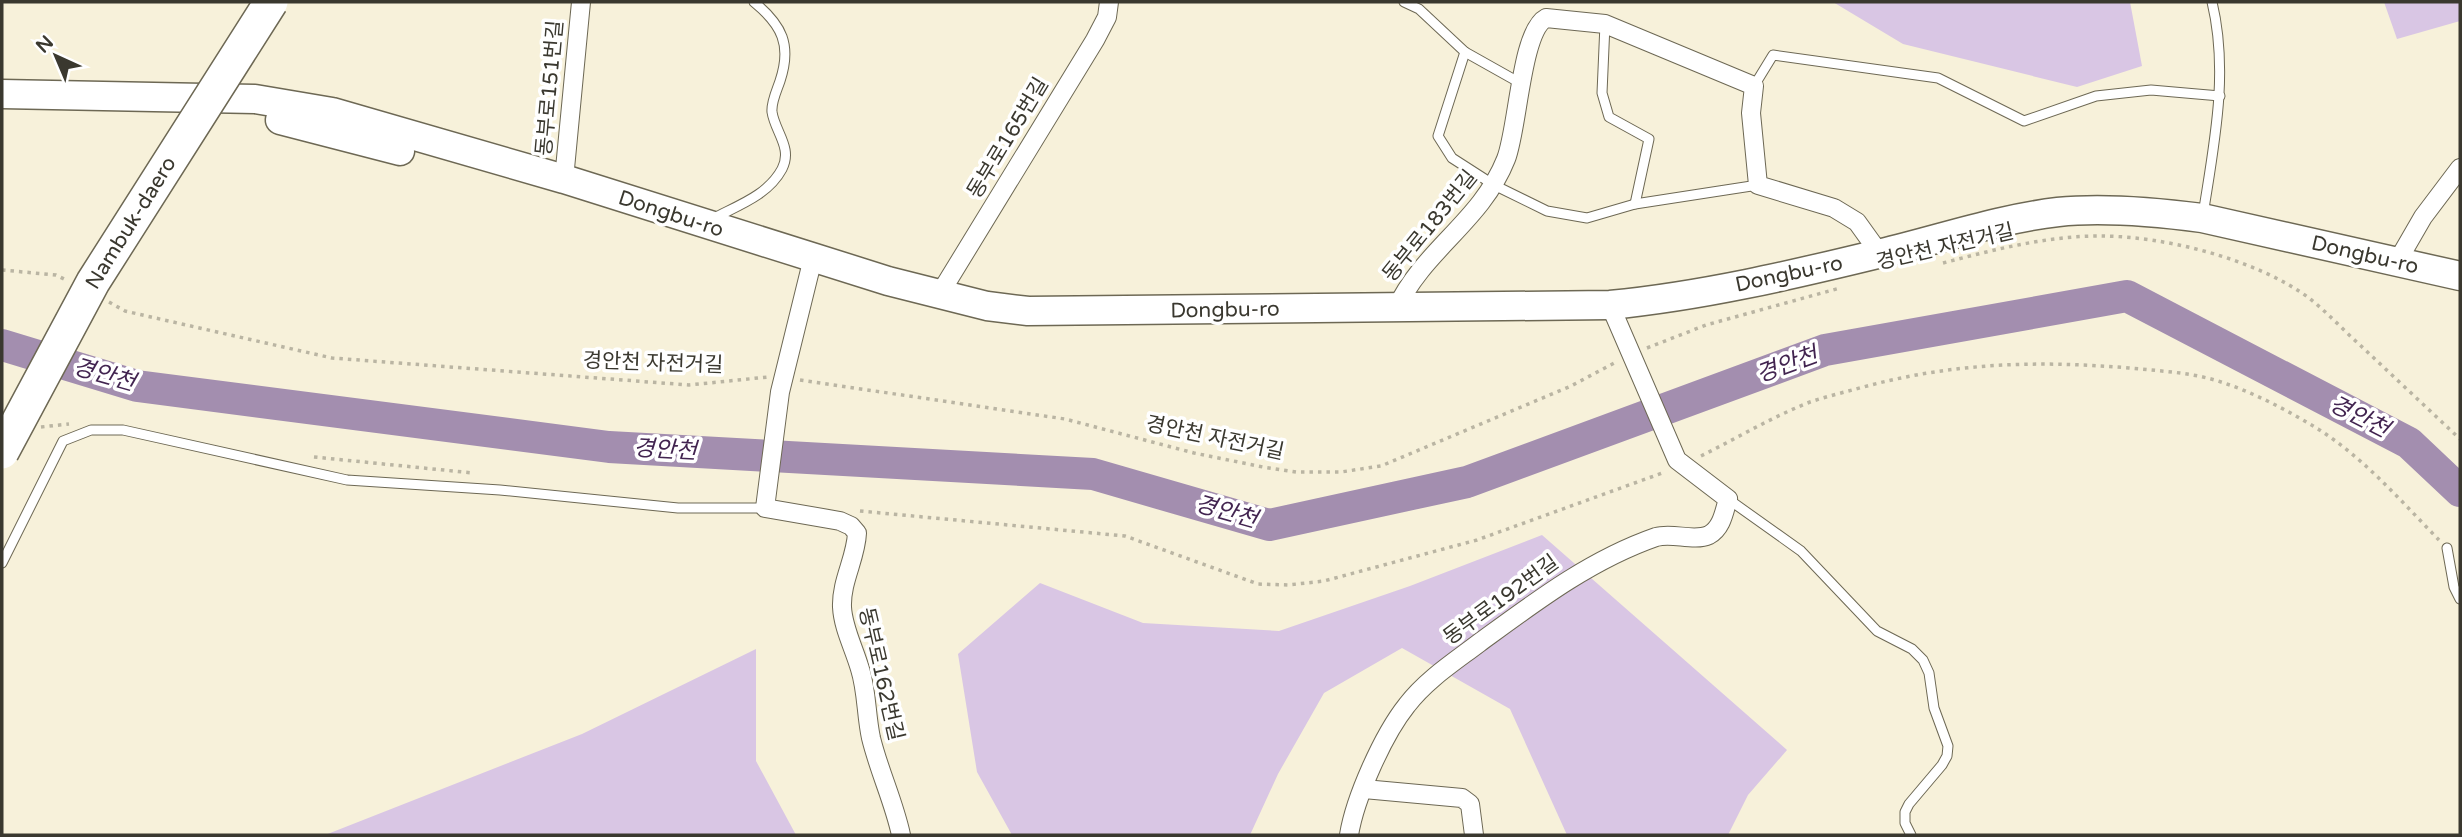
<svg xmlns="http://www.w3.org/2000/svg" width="2462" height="837" viewBox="0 0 2462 837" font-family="'Varela Round','Noto Sans KR',sans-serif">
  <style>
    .green { fill: #d9c6e4 }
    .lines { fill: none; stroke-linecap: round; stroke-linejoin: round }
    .river { stroke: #a38eaf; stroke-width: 32 }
    .lane-casing { stroke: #6d6854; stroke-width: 11 }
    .street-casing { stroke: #6d6854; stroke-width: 20 }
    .primary-casing { stroke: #6d6854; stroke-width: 31 }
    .path { stroke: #bab5a3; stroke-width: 3.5; stroke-dasharray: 3.5 5; stroke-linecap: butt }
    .lane { stroke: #fff; stroke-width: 9 }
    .street { stroke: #fff; stroke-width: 18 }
    .primary { stroke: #fff; stroke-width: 28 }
    .highway-bridge-casing { stroke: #6d6854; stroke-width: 36; stroke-linecap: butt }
    .highway-bridge { stroke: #fff; stroke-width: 33 }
    .labels { text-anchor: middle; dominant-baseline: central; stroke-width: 7; stroke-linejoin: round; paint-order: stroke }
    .street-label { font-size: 21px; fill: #3a382f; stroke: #fff }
    .water-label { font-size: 23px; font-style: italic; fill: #422450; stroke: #fff }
  </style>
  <rect width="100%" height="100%" fill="#f7f1da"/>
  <g class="green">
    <path d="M1833 2H2130L2142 66 2077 87 1903 44Z"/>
    <path d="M2384 2H2460V21L2397 39Z"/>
    <path d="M1542 535 1787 750 1748 795 1728 835H1567L1510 709 1402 648 1324 693 1278 774 1250 835H1012L977 772 958 654 1040 583 1143 623 1279 631 1410 586Z"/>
    <path d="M756 649V761L796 835H325L582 734Z"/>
  </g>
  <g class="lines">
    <path class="river" d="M2 345 137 386 609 447 1093 474 1269 525 1467 482 1825 350 2127 296 2409 443 2460 491"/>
    <defs>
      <g id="lane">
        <path d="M1404 2 1419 9 1465 52 1522 84"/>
        <path d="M1605 24 1602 93 1609 117 1649 139 1635 204"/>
        <path d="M1465 52 1438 136 1452 158 1494 185 1547 211 1587 218 1635 204 1758 185"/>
        <path d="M1754 86 1773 55 1938 78 2024 121 2096 96 2151 90 2220 96"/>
        <path d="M2203 215C2214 144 2229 73 2212 2"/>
        <path d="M714 218C739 205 768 195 782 169 793 148 775 132 772 112 771 102 777 90 780 81 792 45 782 25 754 2"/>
        <path d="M1728 499 1801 551 1877 631 1912 649 1923 660 1929 673 1934 708 1948 746 1947 756 1942 765 1909 804 1905 812V823L1911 835"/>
        <path d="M2447 548 2454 587 2460 599"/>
        <path d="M2 563 63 441 91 430H123L347 480 500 490 678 508H765"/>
      </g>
      <g id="street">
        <path d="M564 179 581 2"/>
        <path d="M813 258 780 392 765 508 840 521 851 526 857 533C856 558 841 581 842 607 843 628 854 648 860 669 867 691 866 715 871 738 879 771 894 802 901 835"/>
        <path d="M2397 262 2423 217 2460 168"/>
        <path d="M939 295 1095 40 1107 17 1109 2"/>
        <path d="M1396 309C1424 249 1481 222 1506 159 1518 129 1521 31 1546 18L1605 24 1754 86 1751 113 1758 185 1834 208 1857 222 1880 254"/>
        <path d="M1364 789 1462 798 1470 804 1474 835"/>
        <path d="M1349 835C1355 798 1383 735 1407 705 1426 680 1454 662 1479 643 1535 602 1590 560 1656 537 1673 532 1693 542 1709 535 1722 528 1724 512 1728 499L1677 460 1610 305"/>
      </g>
      <g id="primary">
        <path d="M2 94 255 99 332 112 564 179 888 281 987 306 1028 311 1610 305C1702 296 1792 275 1882 253 1941 239 1998 219 2058 212 2105 207 2156 212 2202 218L2460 276"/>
        <path d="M280 120 400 151"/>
      </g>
    </defs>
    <use href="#lane" class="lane-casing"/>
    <use href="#street" class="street-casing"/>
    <use href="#primary" class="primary-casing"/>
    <g class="path">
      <path d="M1943 263C1993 250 2046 236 2099 236 2165 236 2256 259 2309 298 2327 312 2343 330 2360 345 2393 376 2427 408 2460 439"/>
      <path d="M2 270 56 275 68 281"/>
      <path d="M109 302 125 311 151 317 332 358 689 385 768 377"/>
      <path d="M1647 348 1706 325 1840 288"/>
      <path d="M800 380 1065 419 1194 453 1263 467 1296 472H1341L1381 466 1571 386 1618 361"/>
      <path d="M41 427 69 424"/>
      <path d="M1701 456C1737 438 1772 417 1810 402 1825 397 1841 393 1856 389 1948 363 2034 360 2129 368 2159 371 2189 372 2218 381 2253 392 2287 410 2318 429 2364 458 2401 501 2439 540"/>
      <path d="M314 457 473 473"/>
      <path d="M860 511 1125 536 1258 584 1288 585 1324 581 1477 540 1665 472"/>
    </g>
    <use href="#lane" class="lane"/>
    <use href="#street" class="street"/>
    <use href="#primary" class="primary"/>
    <defs>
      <path id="highway-bridge" d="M2 452 93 282 271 2"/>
    </defs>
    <use href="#highway-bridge" class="highway-bridge-casing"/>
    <use href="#highway-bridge" class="highway-bridge"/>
  </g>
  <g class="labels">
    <g class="street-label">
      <text transform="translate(550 88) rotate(-85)">동부로151번길</text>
      <text transform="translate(1008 138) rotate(-59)">동부로165번길</text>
      <text transform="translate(671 214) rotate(18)">Dongbu-ro</text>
      <text transform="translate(131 223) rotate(-58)">Nambuk-daero</text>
      <text transform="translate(1430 226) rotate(-51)">동부로183번길</text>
      <text transform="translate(1945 247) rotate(-13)">경안천 자전거길</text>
      <text transform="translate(2365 255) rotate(13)">Dongbu-ro</text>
      <text transform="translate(1789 274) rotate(-12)">Dongbu-ro</text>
      <text transform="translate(1225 310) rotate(-1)">Dongbu-ro</text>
      <text transform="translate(653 363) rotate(2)">경안천 자전거길</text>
      <text transform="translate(1215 438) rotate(12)">경안천 자전거길</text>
      <text transform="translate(1501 600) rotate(-36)">동부로192번길</text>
      <text transform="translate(881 674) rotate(77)">동부로162번길</text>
    </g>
    <g class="water-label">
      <text transform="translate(1787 365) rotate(-20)">경안천</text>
      <text transform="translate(104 375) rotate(16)">경안천</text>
      <text transform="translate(2359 417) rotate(27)">경안천</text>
      <text transform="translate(665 450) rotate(3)">경안천</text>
      <text transform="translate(1226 512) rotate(16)">경안천</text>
    </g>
  </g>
  <rect width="2462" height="837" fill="none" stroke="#3a382f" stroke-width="7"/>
  <g transform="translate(56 56) rotate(316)" stroke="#ffffff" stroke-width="5" paint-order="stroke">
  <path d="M0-5L12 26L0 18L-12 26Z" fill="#3a382f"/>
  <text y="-10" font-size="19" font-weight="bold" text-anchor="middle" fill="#3a382f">N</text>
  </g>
</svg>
